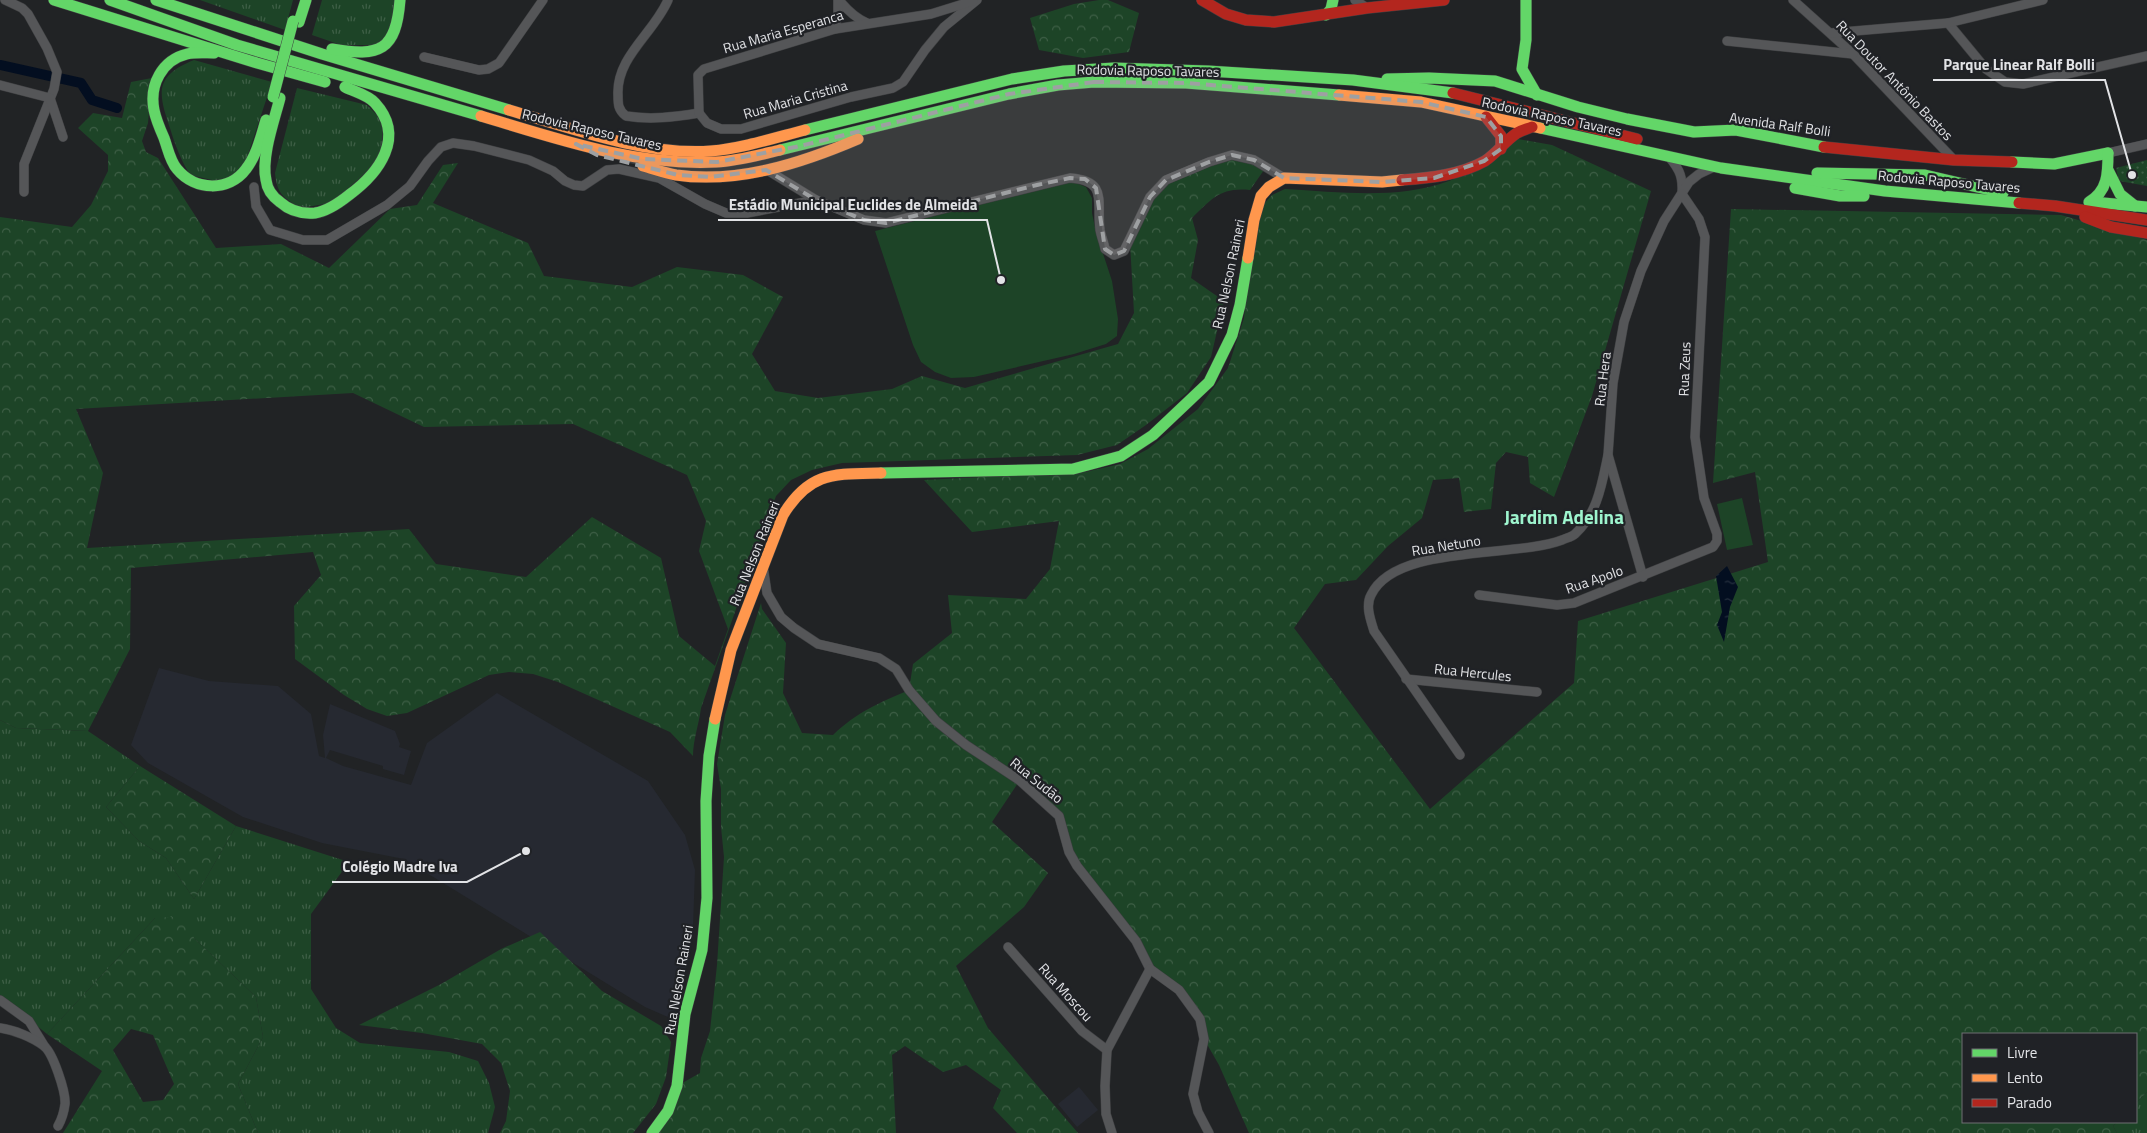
<svg xmlns="http://www.w3.org/2000/svg" width="2147" height="1133" viewBox="0 0 2147 1133" font-family="'Titillium Web',sans-serif">
  <style>
    .built { fill: #262931 }
    .grass { fill: url(#grass-tufts) }
    .forest { fill: url(#forest-crowns); fill-rule: evenodd }
    .park { fill: url(#park-dots) }
    .garden { fill: #1d4427 }
    .water { fill: url(#water-ripples) }
    .lines { fill: none; stroke-linecap: round; stroke-linejoin: round }
    .canal { stroke: #030e20; stroke-width: 10 }
    .street-casing { stroke: #3e3f41; stroke-width: 10 }
    .fast-casing { stroke: #3e3f41; stroke-width: 12 }
    .slow-casing { stroke: #3e3f41; stroke-width: 12 }
    .jam-casing { stroke: #3e3f41; stroke-width: 12 }
    .street { stroke: #555658; stroke-width: 9 }
    .fast { stroke: #63d668; stroke-width: 11 }
    .slow { stroke: #ff974d; stroke-width: 11 }
    .jam { stroke: #b3261e; stroke-width: 11 }
    .fast-bridge-casing { stroke: #3e3f41; stroke-width: 12; stroke-linecap: butt }
    .fast-bridge { stroke: #63d668; stroke-width: 11 }
    .marked { fill: #9ea0a2; fill-opacity: 0.2; stroke: #9ea0a2; stroke-width: 4; stroke-dasharray: 10 6; stroke-linejoin: round }
    .labels { text-anchor: middle; dominant-baseline: central; stroke-width: 4.5; stroke-linejoin: round; paint-order: stroke }
    .street-label { font-size: 14px; fill: #e2e3e6; stroke: #202226 }
    .district-label { font-size: 19px; font-weight: bold; fill: #9ef5ce; stroke: #202226 }
    .leader { fill: none; stroke: #e2e3e6; stroke-width: 2 }
    .callout-dot { fill: #e2e3e6; stroke: #202226; stroke-width: 2 }
    .callout-label { font-size: 15px; text-anchor: middle; font-weight: bold; fill: #e2e3e6; stroke: #202226; stroke-width: 4.5; stroke-linejoin: round; paint-order: stroke }
  </style>
  <defs>
    <pattern id="grass-tufts" width="24" height="20" patternUnits="userSpaceOnUse" patternTransform="scale(1.25)"><rect width="24" height="20" fill="#1d4427"/><path d="M3 7l-1-3M5 7V3M7 7l1-3M15 17l-1-3M17 17v-4M19 17l1-3" fill="none" stroke="#3e5f46"/></pattern>
    <pattern id="forest-crowns" width="20" height="18" patternUnits="userSpaceOnUse" patternTransform="scale(1.25)"><rect width="20" height="18" fill="#1d4427"/><path d="M2 6a3 3 0 1 1 6 0M12 15a3 3 0 1 1 6 0" fill="none" stroke="#3e5f46"/></pattern>
    <pattern id="park-dots" width="8" height="8" patternUnits="userSpaceOnUse" patternTransform="scale(1.25)"><rect width="8" height="8" fill="#1d4427"/><path d="M2 2h.1M6 6h.1" fill="none" stroke="#3e5f46" stroke-width="1.8" stroke-linecap="round"/></pattern>
    <pattern id="water-ripples" width="26" height="14" patternUnits="userSpaceOnUse" patternTransform="scale(1.25)"><rect width="26" height="14" fill="#030e20"/><path d="M2 4q2-2 4 0t4 0M15 11q2-2 4 0t4 0" fill="none" stroke="#273140"/></pattern>
  </defs>
  <rect width="100%" height="100%" fill="#212325"/>
  <g class="built">
    <path d="M159 668 209 681 278 686 311 714 319 756 325 758 323 735 330 704 395 731 400 744 399 747 411 751 404 775 383 769V766L330 750 326 758 343 766 411 785 427 743 497 693 648 781 685 835 695 870 693 928 677 1021 645 1007 404 859 322 843 243 817 148 763 131 745Z"/>
    <path d="M1079 1087 1098 1110 1077 1127 1058 1104Z"/>
  </g>
  <g class="grass">
    <path d="M200 0H293L285 30Z"/>
    <path d="M322 0H395L394 28 378 45H341L312 35Z"/>
    <path d="M194 60 272 82 243 170 225 183 190 175C181 160 175 145 170 128 158 93 154 76 194 60Z"/>
    <path d="M297 88 367 105 380 118 383 129 380 161 331 203 300 208C283 197 277 194 275 173Z"/>
    <path d="M0 720 16 728 88 731 140 766 106 807 139 841 166 858 194 899 236 826 349 862 311 914V989L336 1028 360 1043 449 1052 478 1061 489 1083 495 1107 488 1133H258L238 1084 263 1037 256 997 194 938 155 918 47 1034 0 996Z"/>
    <path d="M2147 1092V1133H2117L2113 1126 2117 1122H2136V1103Z"/>
  </g>
  <g class="forest">
    <path d="M1099 0H1108L1139 13 1129 52 1083 58 1039 50 1030 18 1074 4Z"/>
    <path d="M152 78 148 123 142 141 146 152 158 158 216 248 281 244 329 268 390 209 417 205 443 165 458 163 433 203 528 243 544 276 632 287 677 267 743 275 783 297 752 354 775 391 818 398 892 389 922 376 965 388 1118 344 1134 313 1130 243 1151 198 1167 181 1233 157 1255 161 1264 170 1250 190C1220 187 1212 199 1192 218L1198 240 1191 278 1224 301 1211 357 1187 393 1146 425 1117 445 1077 455 842 463 812 470 791 480 776 496 701 708C699 724 693 740 693 756L670 732 558 682 533 674 509 672 489 675 407 713 387 716 367 709 344 695 295 659 294 606 321 575 313 552 131 568 130 649 88 731 16 728 0 720V217L72 227 91 205 108 171V155L78 128 93 113 122 118 131 82ZM353 393 424 427 573 424 687 475 706 521 699 551 728 629 715 666 679 636 661 558 592 517 526 577 436 564 409 529 87 548 103 473 76 409Z"/>
    <path d="M1518 139 1552 145 1651 191 1592 396 1554 497 1530 483 1528 457 1506 452 1496 463 1491 509 1464 512 1459 478 1433 480 1422 518 1388 546 1356 580 1325 584 1294 628 1430 809 1574 683 1578 621 1768 562 1755 472 1713 483 1731 209 2061 215 2147 240V1092L2136 1103V1034H1963V1122H2117L2113 1126 2117 1133H1249L1219 1065 1204 1039 1200 1019 1179 990 1150 969 1136 941 1077 866 1059 816 1018 783 992 822 1048 873 1024 907 956 966 988 1028 1078 1133H1017L993 1108 1001 1090 966 1065 943 1072 905 1046 892 1055 896 1133H652L677 1086 700 1073 701 1058 710 1031 717 965 724 857 721 827V789L717 764 725 715 761 603 762 609 786 643 783 693 802 733 833 735C857 712 879 703 909 690L913 664 952 633 948 595 1026 599 1050 569 1059 521 972 532 924 480 1085 472 1120 464 1148 449 1198 409 1228 368 1244 318 1251 241 1263 205 1272 195 1285 189C1339 192 1397 200 1449 181 1475 171 1496 154 1518 139Z"/>
    <path d="M140 766 236 826 194 899 166 858 139 841 106 807Z"/>
    <path d="M186 916 194 938 256 997 263 1037 238 1084 258 1133H63L102 1071 47 1034 155 918ZM131 1029 153 1035 174 1084 163 1100 143 1102 113 1050Z"/>
    <path d="M540 932 602 991 661 1026 671 1042 666 1077 656 1104 633 1133H500L506 1121 510 1091 501 1063 482 1044 422 1033 359 1025 441 984 501 949Z"/>
  </g>
  <path class="park" d="M2147 160V186L2119 181 2116 168Z"/>
  <g class="garden">
    <path d="M1071 181 1086 187 1092 198V213L1096 232 1112 281 1118 319 1117 336 1106 344 1074 354 974 377 951 378 935 372 921 362 913 345 875 231Z"/>
    <path d="M1742 498 1753 545 1727 550 1717 504Z"/>
  </g>
  <path class="water" d="M1727 566 1738 587 1730 607 1724 642 1717 625 1722 612 1716 576Z"/>
  <g class="lines">
    <path class="canal" d="M0 65 81 83 92 100 117 108"/>
    <defs>
      <g id="street">
        <path d="M5 0 22 8 28 14 47 48 57 72 54 89 24 164V192"/>
        <path d="M668 0C654 33 616 57 618 95 618 104 618 110 626 116 651 120 674 117 699 113"/>
        <path d="M839 0C847 10 855 18 867 23"/>
        <path d="M1355 0 1367 8"/>
        <path d="M1793 0 1853 54 1954 160"/>
        <path d="M1948 23 1986 69 2005 82 2023 84 2147 56"/>
        <path d="M835 29 838 14V0"/>
        <path d="M1831 33 1948 23 2043 0"/>
        <path d="M1727 41 1853 54"/>
        <path d="M424 57 479 70 488 69 499 63 543 0"/>
        <path d="M0 85 50 98 63 137"/>
        <path d="M699 113 707 123 721 129H741L851 97 893 88 903 82 925 50 944 27 977 0"/>
        <path d="M699 113 698 75 704 69 835 29 931 14 973 1"/>
        <path d="M2108 153 2147 144"/>
        <path d="M1670 158C1680 170 1683 178 1682 193"/>
        <path d="M767 170 816 200"/>
        <path d="M254 187 256 206 270 230 303 240H327L387 205 410 186 428 161 441 147 453 143 474 146 529 160 553 171 565 181 574 185 583 186 607 170 619 169 659 178 705 204 726 213H747L816 200 864 220 886 223 1070 178C1109 181 1096 202 1100 230 1101 236 1104 243 1105 249L1114 255 1124 251 1150 197 1166 180 1209 162 1232 155 1254 160 1284 178"/>
        <path d="M763 566 767 593 781 617 794 628 818 644 879 658 896 669 909 690 936 721 966 745 1019 780 1059 816 1069 852 1077 866 1136 941 1150 969"/>
        <path d="M1643 577 1608 455 1613 383 1624 322 1641 271 1664 221 1689 182 1699 174 1714 167"/>
        <path d="M1479 595 1557 605 1574 603 1713 547 1717 541V534L1704 498 1695 437 1705 237 1699 219 1682 194"/>
        <path d="M1406 679 1537 692"/>
        <path d="M1460 755 1374 631C1371 621 1365 606 1371 595 1395 544 1514 558 1562 540 1566 538 1572 537 1575 534 1598 513 1602 483 1608 455"/>
        <path d="M1008 947 1082 1031 1107 1050"/>
        <path d="M1150 969 1179 990 1200 1019 1204 1039 1193 1094 1198 1112 1209 1133"/>
        <path d="M0 1000 29 1021 45 1047"/>
        <path d="M0 1028C14 1030 32 1037 44 1046 53 1053 66 1092 65 1104 64 1112 62 1119 58 1126"/>
        <path d="M1112 1133 1106 1114 1105 1086 1107 1050 1150 969"/>
      </g>
      <g id="fast">
        <path d="M54 0 257 63 325 82"/>
        <path d="M110 0 237 45 481 116"/>
        <path d="M156 0 322 54 509 110"/>
        <path d="M1526 0V40L1522 69 1537 95"/>
        <path d="M1326 15 1331 9 1333 0"/>
        <path d="M299 22 306 0"/>
        <path d="M332 49C380 57 396 51 400 0"/>
        <path d="M214 53C205 53 196 52 187 54 162 60 149 85 154 110 156 120 160 129 164 138 168 149 170 161 177 169 195 191 229 192 246 169 257 155 261 136 266 120"/>
        <path d="M1387 79 1429 78 1495 81 1578 107 1627 119 1694 132 1736 130 1824 147"/>
        <path d="M280 98C274 121 261 157 266 180 267 189 273 197 280 202 290 211 303 214 315 213 328 211 339 203 349 195 379 173 406 137 375 103 368 95 355 92 345 87"/>
        <path d="M1540 128 1721 168 1885 191 2019 203"/>
        <path d="M805 130 1012 79 1064 71 1114 68 1208 71 1353 80 1453 93"/>
        <path d="M780 150 1009 94 1058 85 1094 82 1186 83 1339 95"/>
        <path d="M2012 162 2054 164 2108 153"/>
        <path d="M2108 170 2120 194 2135 206"/>
        <path d="M1817 173 1925 175 2003 193"/>
        <path d="M1795 188 1840 196H1864"/>
        <path d="M2089 202C2108 191 2108 173 2108 153"/>
        <path d="M2093 202 2147 207"/>
        <path d="M881 473 1073 469 1121 456 1153 435 1209 382 1232 335 1240 305 1248 258"/>
        <path d="M652 1133 668 1111 677 1086 685 1014 702 950 707 898 706 801 709 756 715 719"/>
      </g>
      <g id="slow">
        <path d="M1339 95 1421 102 1540 128"/>
        <path d="M509 110C570 128 647 156 711 151 743 148 774 138 805 130"/>
        <path d="M481 116C558 139 635 166 716 162 738 161 759 155 780 150"/>
        <path d="M643 166C654 169 665 173 676 175 738 184 802 163 858 139"/>
        <path d="M1248 258 1254 220 1261 196 1269 187 1284 178 1382 182 1402 180"/>
        <path d="M715 719 731 650 783 515C810 471 834 474 881 473"/>
      </g>
      <g id="jam">
        <path d="M1202 0 1226 14 1246 20 1274 22 1367 8 1444 0"/>
        <path d="M1453 93 1637 139"/>
        <path d="M1486 117 1501 136V149"/>
        <path d="M1824 147 1954 160 2012 162"/>
        <path d="M1402 180C1430 178 1460 175 1485 161 1497 153 1506 140 1517 133 1522 130 1527 129 1532 127"/>
        <path d="M2019 203 2055 206 2147 220"/>
        <path d="M2085 217 2111 227 2147 233"/>
      </g>
    </defs>
    <use href="#street" class="street-casing"/>
    <use href="#fast" class="fast-casing"/>
    <use href="#slow" class="slow-casing"/>
    <use href="#jam" class="jam-casing"/>
    <use href="#street" class="street"/>
    <use href="#fast" class="fast"/>
    <use href="#slow" class="slow"/>
    <use href="#jam" class="jam"/>
    <defs>
      <path id="fast-bridge" d="M273 97 293 21"/>
    </defs>
    <use href="#fast-bridge" class="fast-bridge-casing"/>
    <use href="#fast-bridge" class="fast-bridge"/>
  </g>
  <path class="marked" d="M1094 82 1186 83 1421 102 1486 117 1501 136V149L1484 161 1434 178 1382 182 1284 178 1254 160 1232 155 1209 162 1166 180 1150 197 1124 251 1114 255 1105 249 1096 188 1085 179 1070 178 1037 185 886 223 864 220 816 200 766 170 710 177 678 175 597 155 576 144 643 159 717 162 800 146 1009 94Z"/>
  <g class="labels">
    <g class="street-label">
      <text transform="translate(783 31) rotate(-16)">Rua Maria Esperanca</text>
      <text transform="translate(1148 70) rotate(1)">Rodovia Raposo Tavares</text>
      <text transform="translate(1895 80) rotate(46)">Rua Doutor Antônio Bastos</text>
      <text transform="translate(795 99) rotate(-16)">Rua Maria Cristina</text>
      <text transform="translate(1552 116) rotate(12)">Rodovia Raposo Tavares</text>
      <text transform="translate(1780 124) rotate(8)">Avenida Ralf Bolli</text>
      <text transform="translate(592 129) rotate(13)">Rodovia Raposo Tavares</text>
      <text transform="translate(1949 181) rotate(5)">Rodovia Raposo Tavares</text>
      <text transform="translate(1228 274) rotate(-78)">Rua Nelson Raineri</text>
      <text transform="translate(1684 369) rotate(-88)">Rua Zeus</text>
      <text transform="translate(1602 379) rotate(-83)">Rua Hera</text>
      <text transform="translate(1446 545) rotate(-9)">Rua Netuno</text>
      <text transform="translate(754 553) rotate(-68)">Rua Nelson Raineri</text>
      <text transform="translate(1594 579) rotate(-19)">Rua Apolo</text>
      <text transform="translate(1473 672) rotate(6)">Rua Hercules</text>
      <text transform="translate(1037 780) rotate(39)">Rua Sudão</text>
      <text transform="translate(678 980) rotate(-80)">Rua Nelson Raineri</text>
      <text transform="translate(1066 992) rotate(48)">Rua Moscou</text>
    </g>
    <g class="district-label">
      <text x="1564" y="516">Jardim Adelina</text>
    </g>
  </g>
  <path class="leader" d="M2132 175L2105 80H1933M1001 280L987 220H718M526 851L467 882H332"/>
  <g class="callout-dot">
    <circle cx="2132" cy="175" r="5"/>
    <circle cx="1001" cy="280" r="5"/>
    <circle cx="526" cy="851" r="5"/>
  </g>
  <g class="callout-label">
    <text x="2019" y="70">Parque Linear Ralf Bolli</text>
    <text x="853" y="210">Estádio Municipal Euclides de Almeida</text>
    <text x="400" y="872">Colégio Madre Iva</text>
  </g>
  <rect x="1962" y="1033" width="175" height="90" fill="#202226" stroke="#6e6f73"/>
  <rect x="1972" y="1049" width="25" height="8" fill="#63d668" stroke="#6e6f73"/>
  <text x="2007" y="1058" font-size="15" fill="#e2e3e6">Livre</text>
  <rect x="1972" y="1074" width="25" height="8" fill="#ff974d" stroke="#6e6f73"/>
  <text x="2007" y="1083" font-size="15" fill="#e2e3e6">Lento</text>
  <rect x="1972" y="1099" width="25" height="8" fill="#b3261e" stroke="#6e6f73"/>
  <text x="2007" y="1108" font-size="15" fill="#e2e3e6">Parado</text>
</svg>
